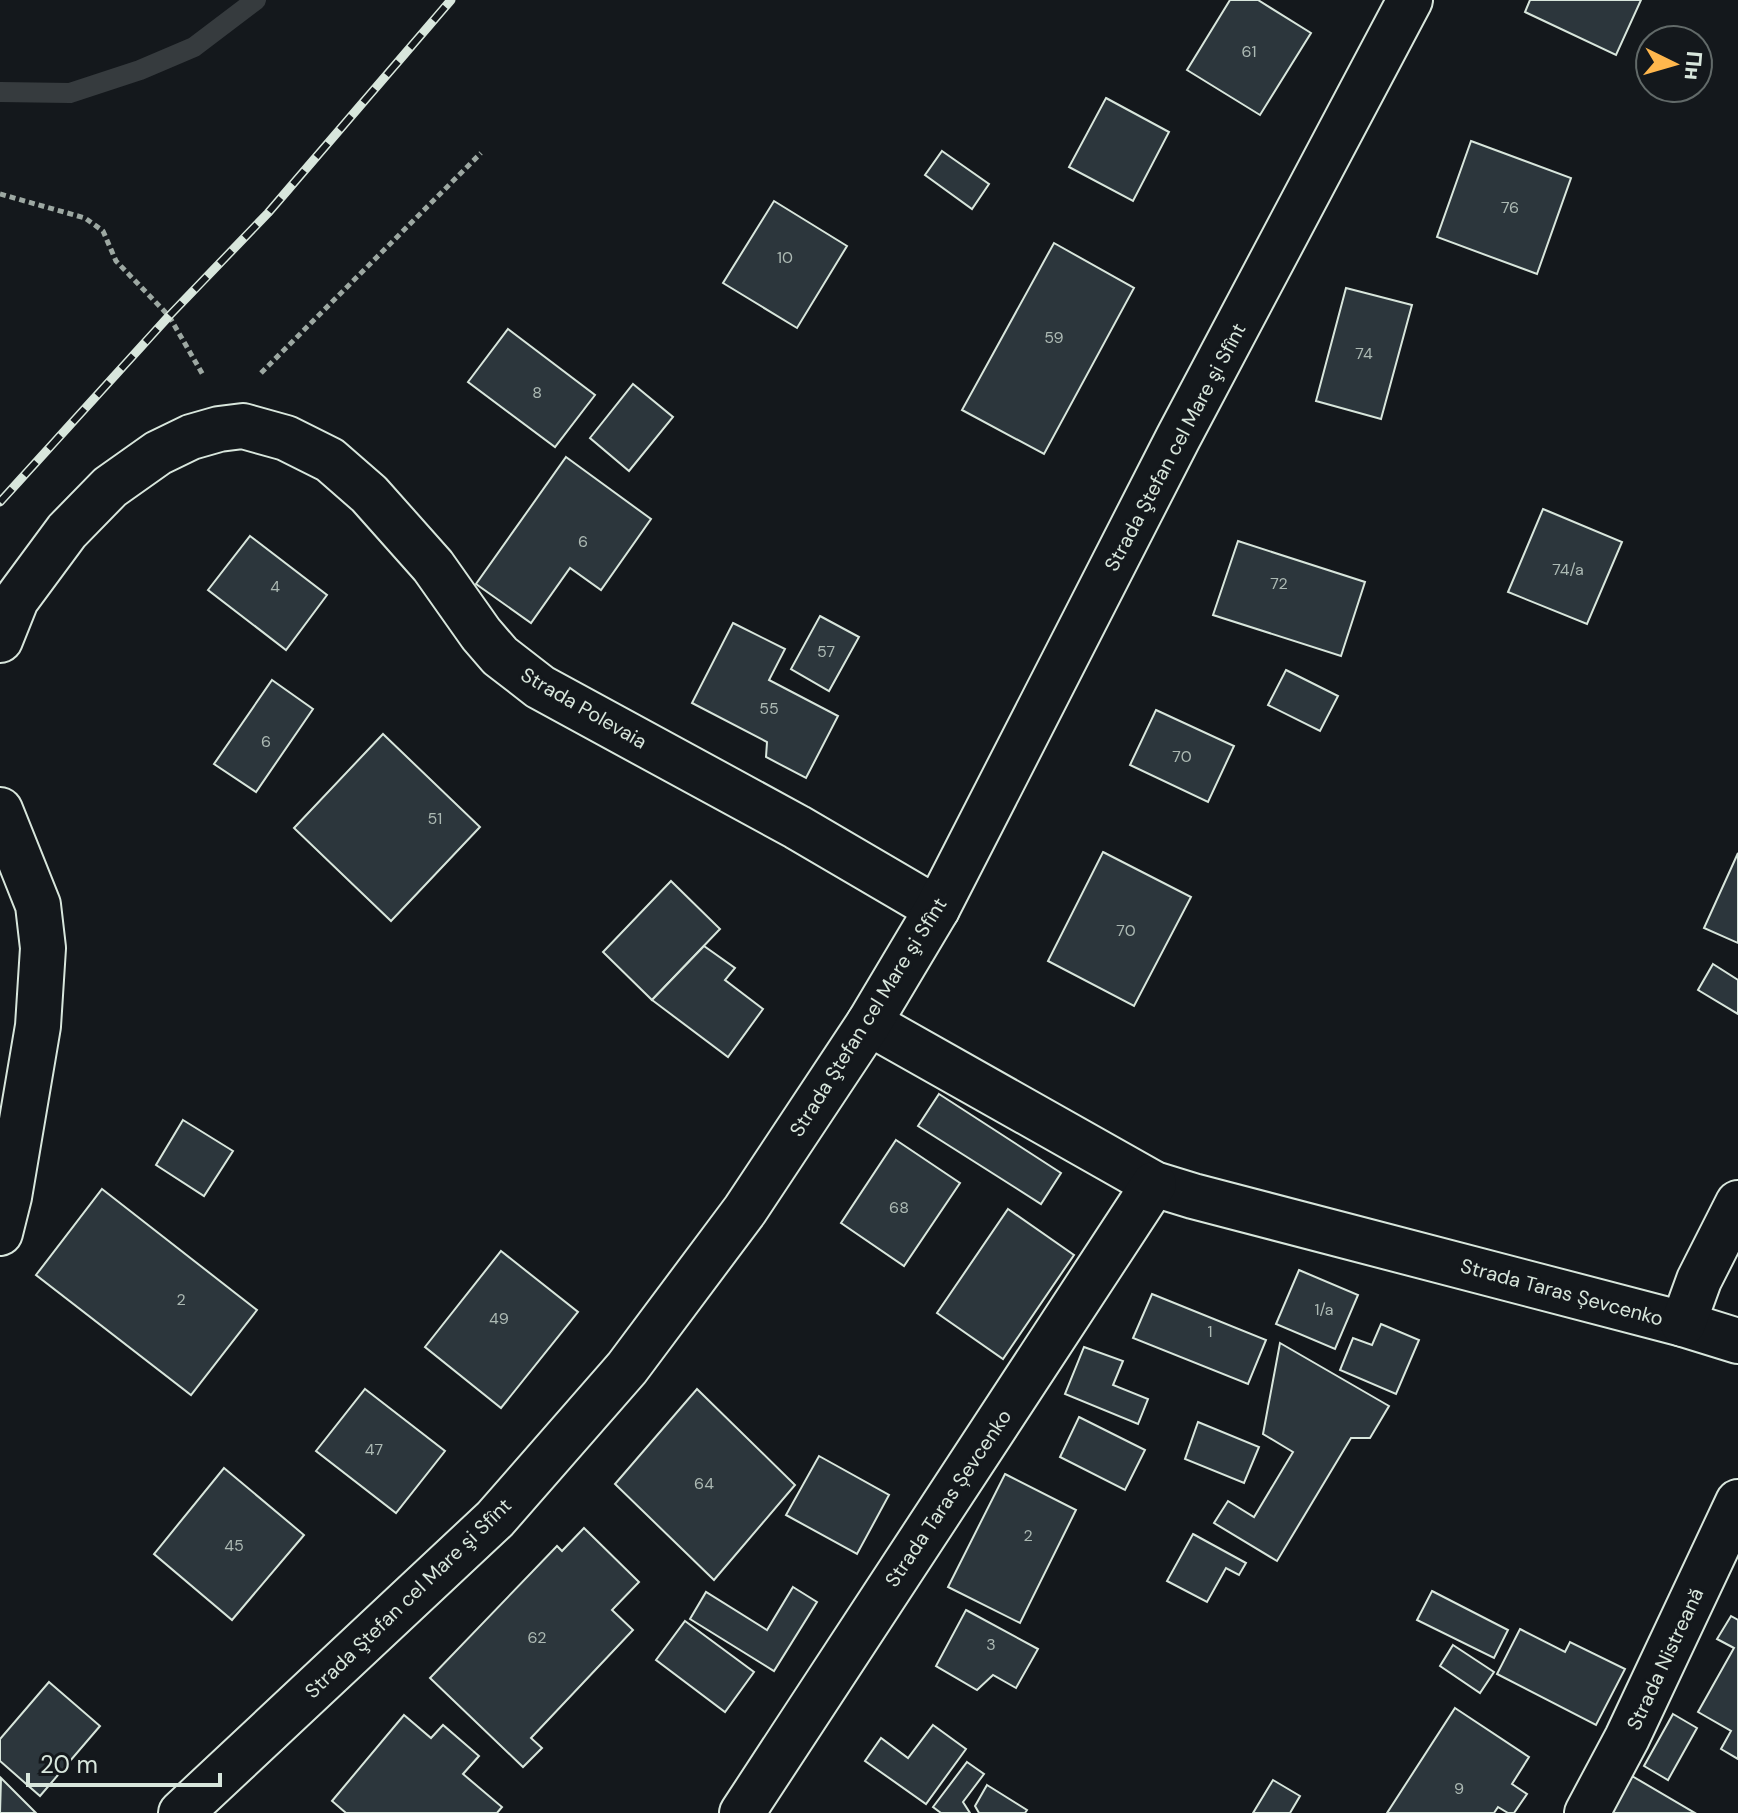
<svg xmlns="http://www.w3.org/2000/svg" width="1738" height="1813" viewBox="0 0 1738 1813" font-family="'DM Sans',sans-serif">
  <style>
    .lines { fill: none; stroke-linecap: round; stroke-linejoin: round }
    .stream { stroke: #363b3e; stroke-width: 20 }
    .building { fill: #2c363c; stroke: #d8e6dc; stroke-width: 2 }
    .minor-casing { stroke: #d8e6dc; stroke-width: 48 }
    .major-casing { stroke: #d8e6dc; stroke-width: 48 }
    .path { stroke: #9da8a2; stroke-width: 5; stroke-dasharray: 6 4; stroke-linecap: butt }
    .minor { stroke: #14181c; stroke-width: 44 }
    .major { stroke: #14181c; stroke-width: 44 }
    .rail-casing { stroke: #d8e6dc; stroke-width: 9 }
    .rail { stroke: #14181c; stroke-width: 6; stroke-dasharray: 18; stroke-linecap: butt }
    .labels { text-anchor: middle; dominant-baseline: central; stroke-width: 6; stroke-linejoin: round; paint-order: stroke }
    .number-label { font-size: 16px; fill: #adbab4 }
    .street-label { font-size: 20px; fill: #d8e6dc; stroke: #14181c }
  </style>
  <rect width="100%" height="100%" fill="#14181c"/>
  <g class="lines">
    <path class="stream" d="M0 92 70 93 140 70 194 47 256 0"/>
  </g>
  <g class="building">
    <path d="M1230 0H1258L1311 33 1260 115 1187 70Z"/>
    <path d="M1530 0H1641L1616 55 1525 12Z"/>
    <path d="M1106 98 1169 132 1133 201 1069 167Z"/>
    <path d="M1471 141 1571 178 1537 274 1437 237Z"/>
    <path d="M942 151 989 184 972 209 925 175Z"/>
    <path d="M774 201 847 246 797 328 723 283Z"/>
    <path d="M1054 243 1134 288 1044 454 962 410Z"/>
    <path d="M1346 288 1412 305 1381 419 1316 401Z"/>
    <path d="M508 329 595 395 555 447 468 382Z"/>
    <path d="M633 384 673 417 629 471 590 438Z"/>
    <path d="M566 457 651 519 601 590 570 568 531 623 476 584Z"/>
    <path d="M1543 509 1622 542 1587 624 1508 592Z"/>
    <path d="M250 536 327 595 286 650 208 590Z"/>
    <path d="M1238 541 1365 582 1341 656 1213 615Z"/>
    <path d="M820 616 859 637 829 691 791 669Z"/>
    <path d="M733 623 785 649 769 680 838 716 806 778 766 757 767 742 692 703Z"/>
    <path d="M1286 670 1338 696 1320 731 1268 705Z"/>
    <path d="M272 680 313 709 256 792 214 764Z"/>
    <path d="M1156 710 1234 746 1208 802 1130 765Z"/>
    <path d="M383 734 480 827 391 921 294 828Z"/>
    <path d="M1103 852 1191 897 1134 1006 1048 961Z"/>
    <path d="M1738 853V943L1704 928Z"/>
    <path d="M671 881 720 929 652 1000 603 952Z"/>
    <path d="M704 946 735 968 725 980 763 1009 728 1057 652 1000Z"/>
    <path d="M1713 964 1738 980V1014L1698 990Z"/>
    <path d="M939 1094 1061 1173 1041 1204 918 1126Z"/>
    <path d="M183 1120 233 1151 204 1196 156 1165Z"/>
    <path d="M896 1140 960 1183 904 1266 841 1223Z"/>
    <path d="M102 1189 257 1310 191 1395 36 1275Z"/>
    <path d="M1008 1209 1074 1255 1003 1359 937 1313Z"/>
    <path d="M501 1251 578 1312 501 1408 425 1347Z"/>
    <path d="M1299 1270 1358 1295 1335 1349 1276 1324Z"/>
    <path d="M1152 1294 1266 1340 1248 1384 1133 1338Z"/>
    <path d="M1381 1324 1419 1340 1396 1394 1340 1370 1353 1338 1372 1345Z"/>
    <path d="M1280 1343 1389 1406 1370 1438H1351L1277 1561 1214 1523 1228 1501 1254 1517 1293 1452 1263 1434Z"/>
    <path d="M1084 1347 1123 1361 1113 1385 1148 1399 1138 1424 1065 1394Z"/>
    <path d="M365 1389 445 1451 396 1513 316 1451Z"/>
    <path d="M697 1389 795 1485 714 1580 615 1484Z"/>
    <path d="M1079 1417 1145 1450 1125 1490 1060 1457Z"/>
    <path d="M1198 1422 1259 1447 1244 1483 1185 1459Z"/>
    <path d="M819 1456 889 1495 857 1554 786 1515Z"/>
    <path d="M224 1468 304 1535 232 1620 154 1554Z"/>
    <path d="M1005 1474 1076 1510 1020 1623 948 1587Z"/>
    <path d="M584 1528 639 1582 612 1610 633 1630 531 1738 542 1748 523 1767 430 1678 557 1546 562 1551Z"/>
    <path d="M1193 1534 1246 1563 1239 1575 1226 1568 1207 1602 1167 1581Z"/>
    <path d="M793 1587 817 1602 774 1671 690 1619 706 1592 767 1630Z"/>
    <path d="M1432 1591 1508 1630 1494 1658 1417 1620Z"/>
    <path d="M966 1610 1038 1649 1016 1688 993 1675 977 1690 936 1666Z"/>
    <path d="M1731 1616 1738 1620V1759L1721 1749 1731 1731 1698 1712 1734 1648 1717 1639Z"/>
    <path d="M685 1621 754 1672 725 1712 656 1660Z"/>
    <path d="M1520 1629 1565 1652 1570 1642 1625 1669 1596 1725 1497 1674Z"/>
    <path d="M1453 1645 1494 1672 1480 1693 1440 1666Z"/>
    <path d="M49 1682 100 1726 40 1796 0 1761V1739Z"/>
    <path d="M1455 1708 1529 1757 1512 1784 1527 1794 1514 1813H1508L1498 1807 1494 1813H1387Z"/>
    <path d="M1673 1714 1697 1728 1668 1780 1644 1766Z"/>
    <path d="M404 1715 431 1738 443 1725 479 1756 463 1774 502 1807 497 1813H346L332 1801Z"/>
    <path d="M933 1725 966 1749 926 1804 865 1761 881 1738 908 1758Z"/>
    <path d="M967 1762 984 1774 963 1802 970 1813H941L933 1807Z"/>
    <path d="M1632 1776 1695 1813H1611Z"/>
    <path d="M1 1778 36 1813H0Z"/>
    <path d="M1273 1780 1300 1796 1290 1813H1253Z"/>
    <path d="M987 1785 1027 1810 1025 1813H979L975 1806Z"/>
  </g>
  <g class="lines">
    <defs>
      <g id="minor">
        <path d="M0 640 16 600 67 531 110 487 158 453 191 437 219 429 243 426 286 438 330 460 369 494 433 566 481 634 500 656 540 687 797 827 937 909"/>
        <path d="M0 810 38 905 43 948 38 1026 9 1197 0 1233"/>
        <path d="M869 1023 1154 1184 1193 1196 1683 1324 1738 1341"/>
        <path d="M1683 1324 1699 1280 1738 1203"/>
        <path d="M742 1813 1154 1184"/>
        <path d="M1587 1813 1627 1738 1738 1502"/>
      </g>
      <path id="major" d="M181 1813 495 1519 627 1368 745 1210 869 1023 937 909 1178 438 1410 0"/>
    </defs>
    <use href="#minor" class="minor-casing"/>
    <use href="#major" class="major-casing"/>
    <g class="path">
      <path d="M0 194 85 218 103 231 116 261 169 316 203 375"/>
      <path d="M261 373 481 153"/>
    </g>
    <use href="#minor" class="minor"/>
    <use href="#major" class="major"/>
    <defs>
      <path id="rail" d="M0 502 169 316 268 213 451 0"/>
    </defs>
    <use href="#rail" class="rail-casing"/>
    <use href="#rail" class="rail"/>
  </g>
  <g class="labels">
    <g class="number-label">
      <text x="1249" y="51">61</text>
      <text x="1510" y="207">76</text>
      <text x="785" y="257">10</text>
      <text x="1054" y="337">59</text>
      <text x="1364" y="353">74</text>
      <text x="537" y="392">8</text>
      <text x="583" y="541">6</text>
      <text x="1568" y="569">74/a</text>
      <text x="1279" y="583">72</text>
      <text x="275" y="586">4</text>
      <text x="826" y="651">57</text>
      <text x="769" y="708">55</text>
      <text x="266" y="741">6</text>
      <text x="1182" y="756">70</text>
      <text x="435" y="818">51</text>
      <text x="1126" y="930">70</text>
      <text x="899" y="1207">68</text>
      <text x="181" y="1299">2</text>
      <text x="1324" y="1309">1/a</text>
      <text x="499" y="1318">49</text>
      <text x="1210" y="1331">1</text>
      <text x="374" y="1449">47</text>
      <text x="704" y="1483">64</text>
      <text x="1028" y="1535">2</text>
      <text x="234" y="1545">45</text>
      <text x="537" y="1637">62</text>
      <text x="991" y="1644">3</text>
      <text x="1459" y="1788">9</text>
    </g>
    <g class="street-label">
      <text transform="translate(1175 447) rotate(-62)">Strada Ştefan cel Mare şi Sfînt</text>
      <text transform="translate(584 708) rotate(30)">Strada Polevaia</text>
      <text transform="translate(868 1017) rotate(-58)">Strada Ştefan cel Mare şi Sfînt</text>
      <text transform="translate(1562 1292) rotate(15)">Strada Taras Șevcenko</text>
      <text transform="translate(948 1498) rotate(-56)">Strada Taras Șevcenko</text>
      <text transform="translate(408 1598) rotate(-44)">Strada Ştefan cel Mare şi Sfînt</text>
      <text transform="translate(1665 1659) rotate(-65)">Strada Nistreană</text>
    </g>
  </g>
  <g transform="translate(1674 64) rotate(95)"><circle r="38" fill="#14181c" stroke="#626a69" stroke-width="2"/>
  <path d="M0-6L14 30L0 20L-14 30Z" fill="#ffb74d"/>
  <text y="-12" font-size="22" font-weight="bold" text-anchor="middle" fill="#d8e6dc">Пн</text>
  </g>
  <path d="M28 1773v12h192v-12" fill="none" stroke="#d8e6dc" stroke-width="4"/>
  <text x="40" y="1773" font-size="24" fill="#d8e6dc" stroke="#14181c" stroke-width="6" paint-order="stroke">20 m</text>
</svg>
